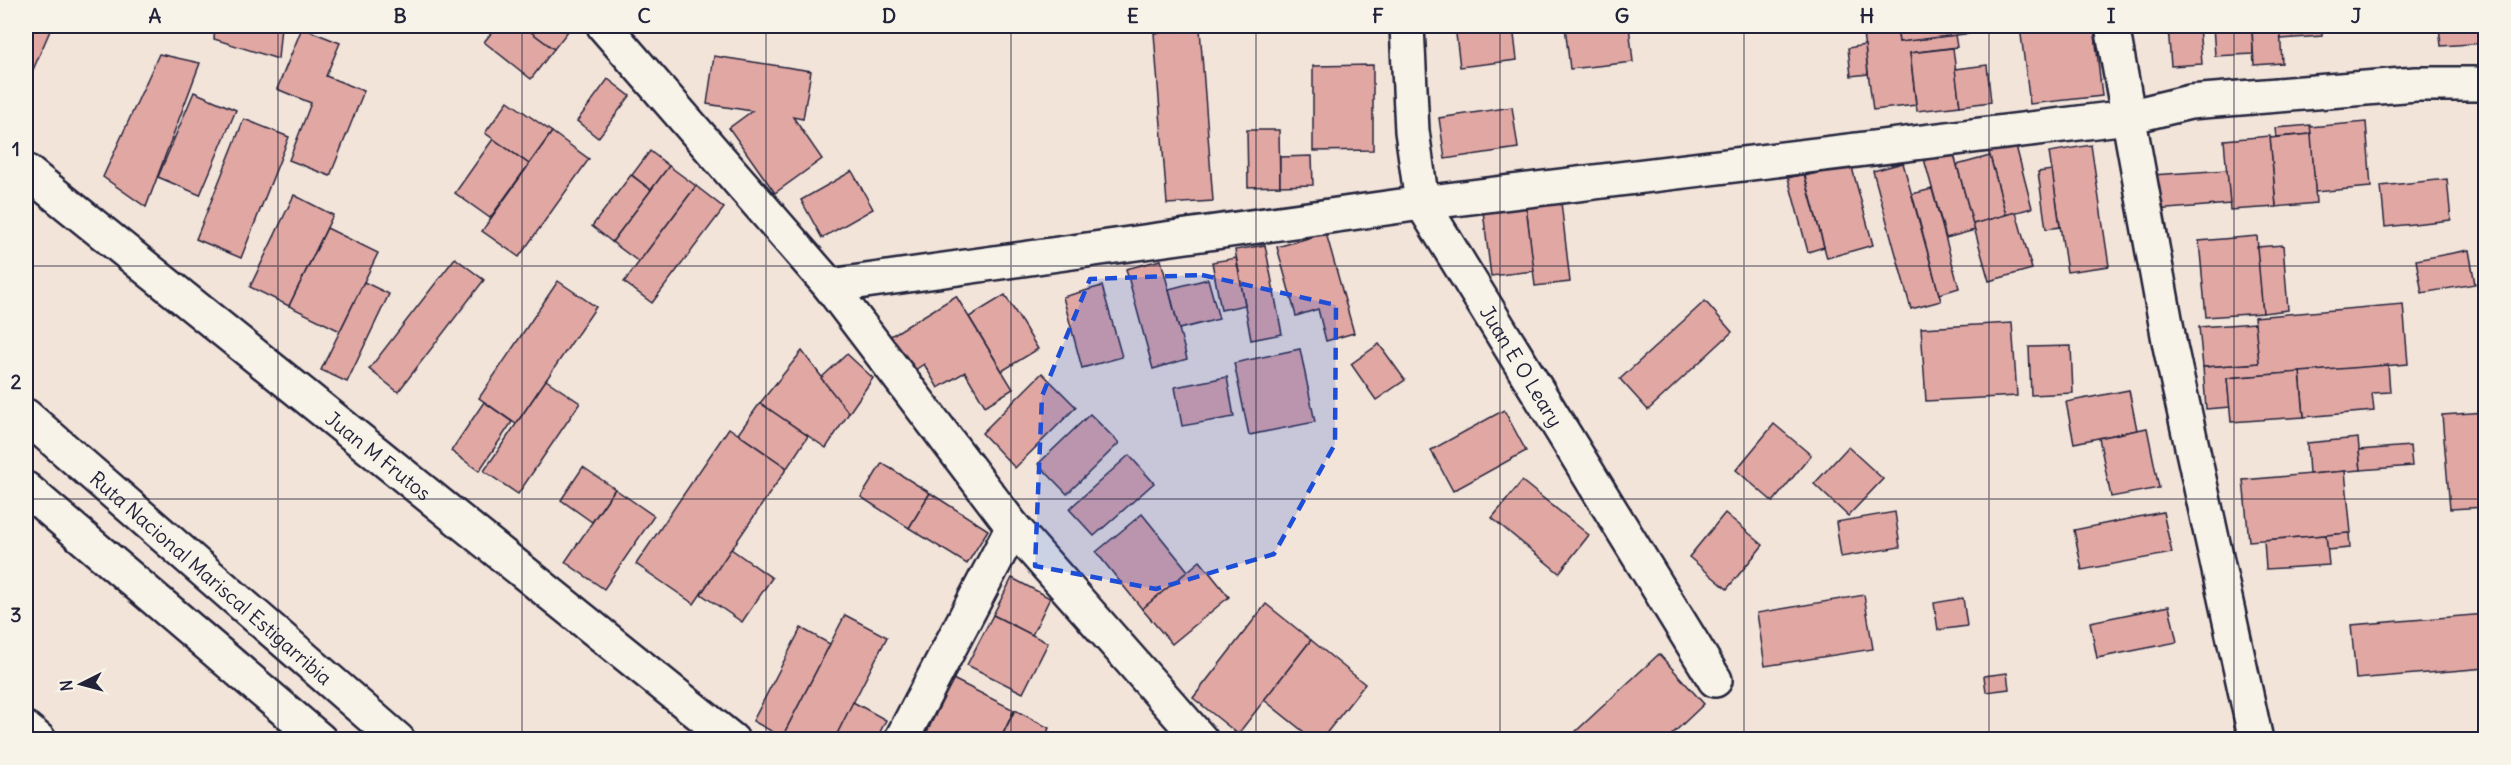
<svg xmlns="http://www.w3.org/2000/svg" width="2511" height="765" viewBox="0 0 2511 765" font-family="Delius,sans-serif">
  <style>
    .building { fill: #e1a7a3; stroke: #22223b; stroke-width: 1.5 }
    .lines { fill: none; stroke-linecap: round; stroke-linejoin: round }
    .minor-casing { stroke: #22223b; stroke-width: 38 }
    .highway-casing { stroke: #22223b; stroke-width: 38 }
    .minor { stroke: #f7f3e8; stroke-width: 33 }
    .highway { stroke: #f7f3e8; stroke-width: 33 }
    .marked { fill: #1d4ed8; fill-opacity: 0.2; stroke: #1d4ed8; stroke-width: 4.5; stroke-dasharray: 12 8; stroke-linejoin: round }
    .grid { fill: none; stroke: #22223b; stroke-width: 1.5; stroke-opacity: 0.55 }
    .labels { text-anchor: middle; dominant-baseline: central; stroke-width: 6; stroke-linejoin: round; paint-order: stroke }
    .street-label { font-size: 20px; fill: #22223b; stroke: #f7f3e8 }
    .neatline { fill: none; stroke: #22223b; stroke-width: 2 }
    .grid-label { font-size: 20px; text-anchor: middle; font-weight: bold; fill: #22223b }
  </style>
  <rect width="100%" height="100%" fill="#f3e4da"/>
  <filter id="ink" filterUnits="userSpaceOnUse"><feTurbulence type="fractalNoise" baseFrequency=".0167" numOctaves="2"/><feDisplacementMap in="SourceGraphic" scale="12" xChannelSelector="R" yChannelSelector="G"/><feConvolveMatrix kernelMatrix="1 2 1 2 8 2 1 2 1" color-interpolation-filters="sRGB"/></filter>
  <g filter="url(#ink)">
    <g class="building">
      <path d="M26 26H52L26 86Z"/>
      <path d="M215 26H281L278 59 214 39Z"/>
      <path d="M497 26H523L554 49 531 79 484 42Z"/>
      <path d="M523 26H572L554 49Z"/>
      <path d="M1455 26H1513L1517 60 1460 67Z"/>
      <path d="M1565 26H1629L1633 62 1570 69Z"/>
      <path d="M1862 26H1897L1899 42 1955 35 1957 47 1910 53 1916 105 1873 110Z"/>
      <path d="M1897 26H2031L1899 42Z"/>
      <path d="M2031 26H2094L2102 96 2030 104 2020 27Z"/>
      <path d="M2168 26H2199L2202 64 2171 66Z"/>
      <path d="M2213 26H2252L2253 54 2215 56Z"/>
      <path d="M2280 26H2322V36L2281 39Z"/>
      <path d="M2439 26H2486V43L2441 46Z"/>
      <path d="M2280 27 2282 63 2254 65 2252 29Z"/>
      <path d="M302 28 340 43 326 76 364 91 330 176 289 160 311 103 277 89Z"/>
      <path d="M1200 29 1213 201 1167 204 1154 33Z"/>
      <path d="M1865 45 1868 74 1851 76 1848 48Z"/>
      <path d="M1953 48 1960 106 1917 111 1910 53Z"/>
      <path d="M159 54 200 63 146 207 103 177Z"/>
      <path d="M714 56 811 71 803 119 793 117 822 159 775 193 729 128 752 111 707 104Z"/>
      <path d="M1373 65V150L1313 151V66Z"/>
      <path d="M1987 65 1991 102 1960 106 1955 69Z"/>
      <path d="M608 79 630 96 598 138 577 121Z"/>
      <path d="M194 92 236 110 200 195 158 177Z"/>
      <path d="M508 101 552 132 529 164 485 133Z"/>
      <path d="M1512 107 1518 148 1445 159 1439 118Z"/>
      <path d="M244 119 289 137 241 258 196 239Z"/>
      <path d="M2366 122 2371 187 2315 192 2310 127Z"/>
      <path d="M2310 125 2311 134 2276 137 2275 128Z"/>
      <path d="M1247 130H1279L1280 186 1248 187Z"/>
      <path d="M552 132 589 159 519 257 482 231Z"/>
      <path d="M2311 134 2316 203 2276 207 2270 138Z"/>
      <path d="M2270 136 2276 207 2230 210 2224 140Z"/>
      <path d="M493 139 529 164 490 218 455 193Z"/>
      <path d="M2015 142 2032 208 2006 215 1988 149Z"/>
      <path d="M2091 145 2109 266 2067 272 2049 152Z"/>
      <path d="M650 151 669 166 651 190 632 175Z"/>
      <path d="M1953 151 1975 230 1946 238 1924 159Z"/>
      <path d="M1312 156 1313 185 1280 186V157Z"/>
      <path d="M1990 156 2006 215 1973 224 1957 165Z"/>
      <path d="M1903 163 1941 301 1911 309 1873 171Z"/>
      <path d="M1851 164 1873 245 1827 258 1805 176Z"/>
      <path d="M669 166 696 186 639 262 612 242Z"/>
      <path d="M2052 170 2060 227 2046 229 2038 172Z"/>
      <path d="M2227 170 2230 204 2155 210 2152 175Z"/>
      <path d="M852 171 873 209 822 238 801 200Z"/>
      <path d="M1804 174 1824 247 1808 252 1788 178Z"/>
      <path d="M631 175 651 190 612 242 592 226Z"/>
      <path d="M2447 179 2451 220 2385 227 2381 186Z"/>
      <path d="M696 186 724 208 652 303 624 282Z"/>
      <path d="M1932 189 1959 288 1939 294 1912 194Z"/>
      <path d="M294 195 333 215 289 306 250 287Z"/>
      <path d="M1561 202 1570 282 1535 286 1526 206Z"/>
      <path d="M1526 206 1534 271 1491 276 1483 211Z"/>
      <path d="M2016 212 2032 269 1989 281 1973 224Z"/>
      <path d="M327 228 378 253 340 331 289 306Z"/>
      <path d="M1326 233 1354 333 1326 341 1318 309 1296 316 1277 247Z"/>
      <path d="M2257 236 2263 313 2206 317 2199 241Z"/>
      <path d="M1265 245 1282 334 1251 340 1235 250Z"/>
      <path d="M2283 245 2288 310 2263 313 2257 247Z"/>
      <path d="M2469 250 2475 284 2422 293 2416 260Z"/>
      <path d="M455 258 484 280 398 392 369 369Z"/>
      <path d="M1236 258 1245 305 1221 310 1212 262Z"/>
      <path d="M1161 260 1187 359 1153 369 1126 269Z"/>
      <path d="M1208 279 1219 319 1179 329 1169 289Z"/>
      <path d="M558 281 596 307 516 424 479 398Z"/>
      <path d="M364 282 389 294 347 382 321 370Z"/>
      <path d="M1102 286 1122 357 1082 368 1063 297Z"/>
      <path d="M1005 295 1038 349 1002 371 969 317Z"/>
      <path d="M956 296 1013 389 985 406 965 372 938 388 924 364 906 376 884 340Z"/>
      <path d="M1705 301 1732 332 1648 410 1620 379Z"/>
      <path d="M2403 304 2408 364 2227 378 2230 407 2206 409 2203 367 2259 363 2254 317Z"/>
      <path d="M2012 323 2017 396 1926 401 1921 328Z"/>
      <path d="M2255 323 2259 363 2203 367 2199 327Z"/>
      <path d="M1379 344 1405 380 1376 400 1351 364Z"/>
      <path d="M2071 346 2073 393 2031 395 2029 347Z"/>
      <path d="M1300 349 1315 422 1249 435 1234 363Z"/>
      <path d="M802 351 849 413 826 448 760 403Z"/>
      <path d="M847 354 873 378 849 413 821 378Z"/>
      <path d="M2388 365 2390 392 2372 393 2374 411 2304 417 2300 372Z"/>
      <path d="M2300 372 2304 417 2231 422 2227 378Z"/>
      <path d="M1042 373 1076 407 1015 468 982 433Z"/>
      <path d="M1227 377 1234 417 1182 426 1175 387Z"/>
      <path d="M546 380 580 403 518 494 484 471Z"/>
      <path d="M2129 390 2137 430 2074 443 2066 402Z"/>
      <path d="M484 402 512 422 479 471 451 451Z"/>
      <path d="M760 403 808 436 787 468 738 434Z"/>
      <path d="M1504 410 1526 451 1453 491 1431 450Z"/>
      <path d="M2486 412V507L2450 509 2442 415Z"/>
      <path d="M1090 414 1119 443 1067 494 1038 464Z"/>
      <path d="M1774 424 1811 455 1773 502 1736 470Z"/>
      <path d="M729 428 787 468 694 604 636 564Z"/>
      <path d="M2147 428 2159 488 2111 497 2099 438Z"/>
      <path d="M2358 438 2361 470 2309 474 2307 443Z"/>
      <path d="M2410 446 2412 466 2361 470 2359 450Z"/>
      <path d="M1848 447 1883 479 1848 516 1814 484Z"/>
      <path d="M1129 455 1154 483 1094 536 1069 509Z"/>
      <path d="M882 463 930 493 909 528 861 497Z"/>
      <path d="M583 467 615 489 592 522 561 500Z"/>
      <path d="M2345 471 2351 533 2249 541 2243 480Z"/>
      <path d="M1522 481 1589 535 1559 573 1492 518Z"/>
      <path d="M615 489 654 516 604 589 565 562Z"/>
      <path d="M930 493 988 530 967 564 909 528Z"/>
      <path d="M1895 512 1900 547 1841 557 1836 522Z"/>
      <path d="M2163 512 2172 553 2082 570 2074 530Z"/>
      <path d="M1725 513 1763 545 1727 589 1689 557Z"/>
      <path d="M1142 514 1188 571 1142 609 1096 552Z"/>
      <path d="M2349 533 2350 548 2327 550 2326 535Z"/>
      <path d="M2326 535 2329 565 2266 569 2264 540Z"/>
      <path d="M731 549 772 578 742 622 701 594Z"/>
      <path d="M1200 561 1229 597 1172 644 1142 609Z"/>
      <path d="M1012 578 1050 598 1032 635 993 615Z"/>
      <path d="M1864 595 1873 649 1765 666 1757 613Z"/>
      <path d="M1963 598 1967 626 1938 630 1934 603Z"/>
      <path d="M1266 604 1311 640 1238 734 1193 698Z"/>
      <path d="M2169 606 2177 642 2097 658 2090 622Z"/>
      <path d="M2486 614V668L2356 679 2351 625Z"/>
      <path d="M845 615 887 637 834 740H787L782 737Z"/>
      <path d="M993 615 1048 643 1023 693 967 665Z"/>
      <path d="M801 628 830 644 782 737 753 721Z"/>
      <path d="M1311 640 1365 684 1321 740H1314L1264 700Z"/>
      <path d="M1659 654 1704 704 1666 740H1580L1574 733Z"/>
      <path d="M2007 673 2009 689 1986 692 1984 676Z"/>
      <path d="M953 679 1014 710 1000 740H923Z"/>
      <path d="M853 702 886 720 876 740H834Z"/>
      <path d="M1015 710 1049 728 1044 740H1000Z"/>
    </g>
    <g class="lines">
      <defs>
        <g id="minor">
          <path d="M604 26 830 286 1013 527 1201 740"/>
          <path id="s1" d="M1407 26 1412 131 1422 203 1715 680"/>
          <path d="M2112 26 2170 346 2256 740"/>
          <path id="s2" d="M26 171 732 740"/>
          <path d="M830 286 1422 203 2128 117 2190 102 2416 84H2486"/>
          <path d="M26 729 39 740"/>
          <path d="M901 740 1013 527"/>
        </g>
        <g id="highway">
          <path id="s3" d="M26 416 398 740"/>
          <path d="M26 489 320 740"/>
        </g>
      </defs>
      <use href="#minor" class="minor-casing"/>
      <use href="#highway" class="highway-casing"/>
      <use href="#minor" class="minor"/>
      <use href="#highway" class="highway"/>
    </g>
  </g>
  <path class="marked" d="M1202 275 1336 305 1335 444 1274 554 1156 589 1035 566 1042 396 1090 279Z"/>
  <path class="grid" d="M278 26V740M522 26V740M766 26V740M1011 26V740M1256 26V740M1500 26V740M1744 26V740M1989 26V740M2234 26V740M26 266H2486M26 499H2486"/>
  <g class="labels">
    <g class="street-label">
      <text stroke="none"><textPath href="#s1" startOffset="369">Juan E O Leary</textPath></text>
      <text stroke="none"><textPath href="#s2" startOffset="453">Juan M Frutos</textPath></text>
      <text stroke="none"><textPath href="#s3" startOffset="246">Ruta Nacional Mariscal Estigarribia</textPath></text>
    </g>
  </g>
  <rect width="2511" height="765" fill="none" stroke="#f7f3e8" stroke-width="66"/>
  <g transform="translate(81 684) rotate(264)" stroke="#f7f3e8" stroke-width="4.5" paint-order="stroke">
  <path d="M0-4.5L10 22L0 15L-10 22Z" fill="#22223b"/>
  <text y="-9" font-size="16" font-weight="bold" text-anchor="middle" fill="#22223b">N</text>
  </g>
  <rect x="33" y="33" width="2445" height="699" class="neatline"/>
  <g class="grid-label">
    <text x="155" y="23">A</text>
    <text x="400" y="23">B</text>
    <text x="644" y="23">C</text>
    <text x="889" y="23">D</text>
    <text x="1133" y="23">E</text>
    <text x="1378" y="23">F</text>
    <text x="1622" y="23">G</text>
    <text x="1867" y="23">H</text>
    <text x="2111" y="23">I</text>
    <text x="2356" y="23">J</text>
    <text x="16" y="156">1</text>
    <text x="16" y="389">2</text>
    <text x="16" y="622">3</text>
  </g>
</svg>
